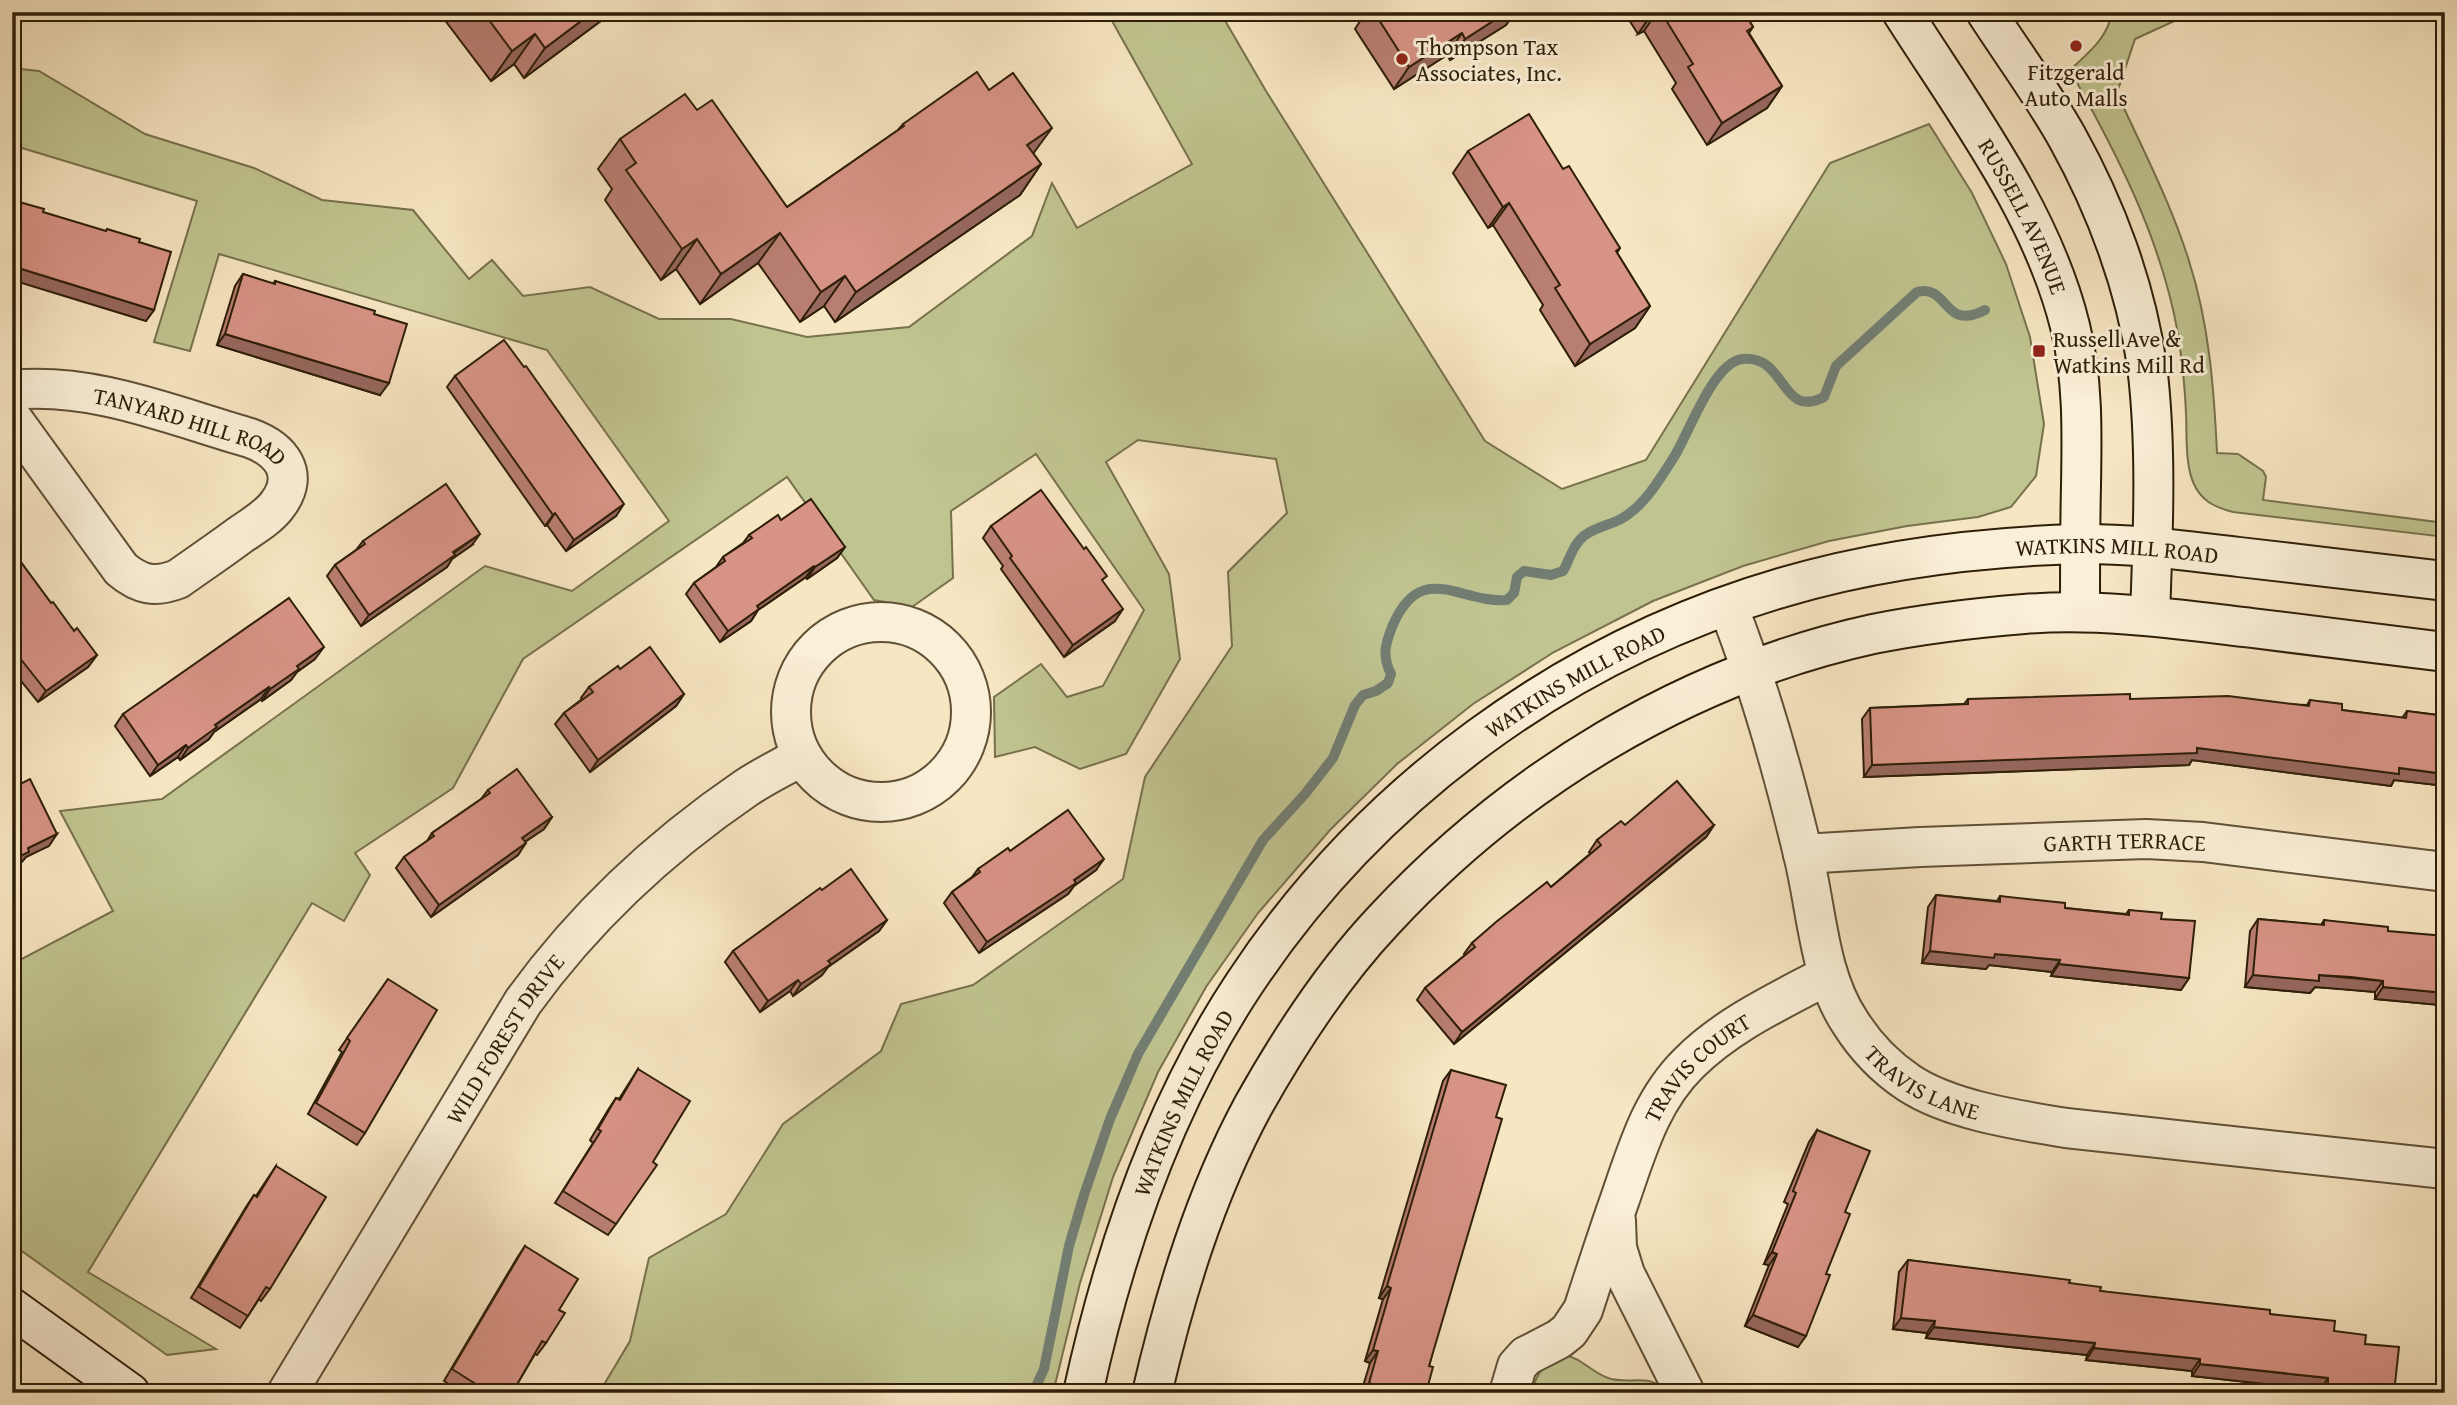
<svg xmlns="http://www.w3.org/2000/svg" width="2457" height="1405" viewBox="0 0 2457 1405" font-family="'Gentium Book Plus',serif">
  <style>
    .green { fill: #c0c490; stroke: #77714c; stroke-width: 2 }
    .lines { fill: none; stroke-linecap: round; stroke-linejoin: round }
    .stream { stroke: #727e73; stroke-width: 10 }
    .street-casing { stroke: #605036; stroke-width: 42 }
    .secondary-casing { stroke: #2e1e08; stroke-width: 42 }
    .street { stroke: #faefd7; stroke-width: 38 }
    .secondary { stroke: #faefd7; stroke-width: 38 }
    .wall { fill: #b97e72; stroke: #2e1e08; stroke-width: 2 }
    .shaded-wall { fill: #96675d; stroke: #2e1e08; stroke-width: 2 }
    .building { fill: #d79385; stroke: #2e1e08; stroke-width: 2 }
    .poi-dot { fill: #8f2418; stroke: #faefd7; stroke-width: 2.5 }
    .labels { text-anchor: middle; dominant-baseline: central; stroke-width: 6; stroke-linejoin: round; paint-order: stroke }
    .poi-label { font-size: 23px; fill: #2e1e08; stroke: #faefd7; text-anchor: start }
    .street-label { font-size: 23px; fill: #2e1e08; stroke: #faefd7 }
  </style>
  <rect width="100%" height="100%" fill="#f7e6c2"/>
  <filter id="stains"><feTurbulence type="fractalNoise" baseFrequency=".00286" numOctaves="4"/><feColorMatrix values="0 0 0 0 .2 0 0 0 0 .09 0 0 0 0 .02 0 0 0 .5 -.17"/></filter>
  <radialGradient id="worn" r=".72"><stop offset=".6" stop-color="#630" stop-opacity="0"/><stop offset="1" stop-color="#630" stop-opacity=".3"/></radialGradient>
  <g class="green">
    <path d="M1107 12H1220L1266 91 1485 441 1562 489 1646 460 1830 163 1929 124 1972 193 2006 264 2030 337 2044 424 2036 476 2011 507 1978 517 1907 526 1829 541 1743 566 1653 601 1554 652 1473 704 1397 764 1330 830 1258 913 1206 987 1158 1072 1113 1177 1080 1283 1053 1393H599L630 1341 649 1258 726 1214 783 1124 881 1051 901 1004 973 985 1123 879 1145 777 1232 646 1228 572 1287 513 1276 459 1138 440 1106 462 1169 574 1180 659 1126 754 1080 769 1035 747 995 757 994 697 1041 664 1067 697 1103 686 1144 610 1036 454 951 511 953 578 912 607 874 600 787 477 523 659 453 788 355 853 370 875 344 921 312 903 88 1272 216 1349 167 1355 12 1244V964L113 911 60 811 162 799 485 566 572 591 669 521 547 350 219 254 190 351 154 342 197 201 12 145V68L39 71 145 134 254 168 322 200 413 210 469 279 492 260 523 296 590 287 659 319H731L807 337 909 327 1032 236 1052 183 1077 228 1192 164Z"/>
    <path d="M2112 12H2194L2135 39 2117 93C2142 148 2171 203 2189 261 2209 323 2214 388 2217 453L2238 454 2263 471 2266 477 2263 500 2445 523V537L2233 512C2214 507 2201 501 2193 482 2185 462 2187 435 2186 413 2185 387 2182 360 2178 334 2161 238 2117 154 2070 70 2088 53 2108 38 2112 12Z"/>
    <path d="M1562 1355C1581 1356 1592 1374 1611 1379 1634 1384 1652 1373 1668 1393H1532C1536 1372 1544 1365 1562 1355Z"/>
  </g>
  <g class="lines">
    <path class="stream" d="M1033 1393 1044 1369 1069 1246 1084 1195 1110 1119 1138 1054 1263 840 1305 794 1333 758 1355 705 1363 695 1376 691 1388 683 1391 674C1382 656 1385 645 1392 627 1421 558 1460 604 1507 600L1514 593 1517 577 1524 571 1551 575 1563 571C1570 559 1573 544 1585 535 1595 528 1608 525 1619 520 1643 508 1660 479 1674 457 1689 433 1713 363 1742 359 1787 354 1780 420 1824 397L1836 366 1917 292C1950 284 1942 332 1985 310"/>
    <defs>
      <g id="street">
        <path id="s1" d="M12 390C94 382 173 416 250 438 280 449 301 473 278 504 269 517 253 526 240 535 220 550 199 564 178 579 155 588 140 585 121 569L12 418"/>
        <path id="s2" d="M1728 606C1759 686 1783 770 1803 854 1817 909 1818 974 1850 1022 1865 1046 1885 1067 1909 1083 1950 1110 2017 1120 2066 1128L2445 1169"/>
        <circle cx="881" cy="712" r="90"/>
        <path id="s3" d="M1803 854 1920 847 2146 839 2203 842 2445 872"/>
        <path d="M1616 1221 1617 1248 1625 1274 1685 1393"/>
        <path id="s4" d="M287 1393 523 1002C583 919 661 846 746 788 764 776 783 767 802 756"/>
        <path id="s5" d="M1509 1393 1517 1366 1526 1356 1559 1339 1569 1331 1583 1310C1595 1273 1607 1236 1620 1199 1637 1150 1651 1100 1689 1063 1728 1024 1781 1000 1828 975"/>
      </g>
      <g id="secondary">
        <path id="s6" d="M1902 12C1964 110 2042 212 2070 326 2083 377 2082 432 2081 485 2080 527 2080 570 2080 612"/>
        <path d="M1986 12C2013 54 2043 94 2067 137 2106 207 2136 287 2147 366 2157 445 2153 536 2150 615"/>
        <path d="M12 1308 130 1393"/>
        <path id="s7" d="M1083 1393C1114 1251 1163 1106 1244 984 1370 793 1564 651 1784 587 1879 559 1979 547 2077 544 2131 543 2186 551 2239 557 2308 565 2376 573 2445 581"/>
        <path d="M1152 1393C1175 1294 1205 1195 1253 1106 1290 1040 1332 975 1384 920 1514 780 1686 675 1873 634 1923 624 1974 618 2024 614 2100 608 2176 619 2252 628 2316 636 2380 644 2445 652"/>
      </g>
    </defs>
    <use href="#street" class="street-casing"/>
    <use href="#secondary" class="secondary-casing"/>
    <use href="#street" class="street"/>
    <use href="#secondary" class="secondary"/>
  </g>
  <g class="wall">
    <path d="M12 12H26L13 22 12 20Z"/>
    <path d="M40 12H55L46 19Z"/>
    <path d="M449 12H607L602 20 524 78 514 64 491 81 444 19Z"/>
    <path d="M1366 12H1515L1506 25 1450 60 1447 55 1394 89 1355 29Z"/>
    <path d="M1624 12H1744L1753 27 1749 33 1782 86 1767 108 1707 145 1672 89 1676 83 1644 31 1638 34Z"/>
    <path d="M697 110 787 207 898 130 903 124 1033 153 1041 164 1020 195 835 322 824 306 800 322 758 263 700 304 676 269 661 280 605 200 612 189 598 169 620 139Z"/>
    <path d="M1468 151 1563 169 1620 248 1617 253 1650 306 1635 328 1575 366 1540 310 1543 305 1493 225 1488 228 1453 173Z"/>
    <path d="M243 274 273 284 275 281 374 314 380 395 217 345 235 286Z"/>
    <path d="M455 376 616 516 566 551 547 525 545 526 447 387Z"/>
    <path d="M781 520 845 547 837 558 807 579 806 577 758 610 751 621 720 642 686 594 694 583 716 567 723 557 743 543 749 535Z"/>
    <path d="M991 526 1103 582 1115 621 1064 657 1001 569 1003 566 983 538Z"/>
    <path d="M363 541 472 545 452 559 447 567 361 626 327 576 335 565 356 550Z"/>
    <path d="M12 550 51 603 74 631 97 655 88 667 38 702 12 670Z"/>
    <path d="M315 659 297 672 291 680 262 701 261 699 214 732 209 739 180 760 178 757 150 776 115 726 123 714Z"/>
    <path d="M620 669 684 694 676 706 590 772 555 724 564 713 582 699 581 698 589 687Z"/>
    <path d="M1968 699H2130L2307 705 2310 700 2342 710 2402 718 2407 711 2445 716V786L2394 780 2391 786 2192 760 2189 765 1864 777 1862 719 1870 708 1964 704Z"/>
    <path d="M488 790 552 817 544 829 525 842 518 855 431 917 396 868 404 857 427 841 432 833 481 799Z"/>
    <path d="M1625 825H1714L1706 837 1454 1044 1417 1000 1425 988 1465 955 1464 954 1472 943 1551 887 1591 853 1589 852 1597 840Z"/>
    <path d="M1010 851 1096 870 1074 886 1068 894 979 953 944 903 952 892 972 877 978 869Z"/>
    <path d="M822 890 887 920 879 931 828 967 822 975 793 996 790 991 760 1012 725 962 733 951Z"/>
    <path d="M1936 895 1997 901 2000 896 2065 908 2126 914 2129 910 2161 919 2189 978 2181 990 2051 976 2052 972 1989 965 1986 969 1922 963 1928 907Z"/>
    <path d="M2258 919 2321 925 2324 920 2388 931 2445 993V999L2440 1005 2375 999V992L2343 989 2315 987 2310 993 2245 987 2250 931Z"/>
    <path d="M388 979 365 1133 357 1145 308 1114 342 1052 339 1050Z"/>
    <path d="M638 1069 653 1162 616 1224 608 1235 555 1203 593 1143 590 1140 608 1110 616 1098 619 1099Z"/>
    <path d="M1451 1070 1496 1117 1429 1366 1426 1393H1361L1370 1363 1365 1361 1383 1299 1379 1298 1443 1081Z"/>
    <path d="M1817 1130 1845 1212 1798 1347 1745 1326 1769 1265 1764 1264 1788 1204 1784 1202 1809 1142Z"/>
    <path d="M276 1166 270 1289 261 1301 259 1299 240 1328 191 1298 246 1207 254 1195 256 1196Z"/>
    <path d="M525 1246 559 1310 546 1343 537 1355 535 1354 512 1393H464L444 1381 517 1258Z"/>
    <path d="M2445 1256V1393H2442L2441 1360H2437V1328L2442 1322 2441 1261Z"/>
    <path d="M1908 1260 2069 1283 2100 1291 2270 1314 2334 1331 2365 1344 2394 1393H2320V1390L2192 1376V1371L2086 1360 2087 1355 1926 1338 1927 1333 1893 1329 1899 1272Z"/>
  </g>
  <g class="shaded-wall">
    <path d="M20 12H26L13 22Z"/>
    <path d="M51 12H55L46 19Z"/>
    <path d="M593 12H607L602 20 524 78 545 48Z"/>
    <path d="M1507 12H1515L1506 25 1450 60 1465 39Z"/>
    <path d="M1653 12H1657L1644 31 1638 34Z"/>
    <path d="M1462 33 1447 55 1394 89 1409 67Z"/>
    <path d="M535 34 514 64 491 81 512 51Z"/>
    <path d="M1782 86 1767 108 1707 145 1722 123Z"/>
    <path d="M1052 128 1030 158 1027 145Z"/>
    <path d="M1041 164 1020 195 835 322 856 292Z"/>
    <path d="M1509 203 1493 225 1488 228 1503 207Z"/>
    <path d="M780 233 758 263 700 304 721 274Z"/>
    <path d="M697 239 676 269 661 280 682 249Z"/>
    <path d="M12 266 154 310 146 321 12 280Z"/>
    <path d="M845 276 824 306 800 322 821 292Z"/>
    <path d="M1650 306 1635 328 1575 366 1590 344Z"/>
    <path d="M225 334 389 383 380 395 217 345Z"/>
    <path d="M624 504 616 516 566 551 574 540Z"/>
    <path d="M555 513 547 525 545 526 553 515Z"/>
    <path d="M480 534 472 545 452 559 447 567 361 626 369 615Z"/>
    <path d="M845 547 837 558 807 579 815 567Z"/>
    <path d="M814 566 806 577 758 610 751 621 720 642 728 631 757 606Z"/>
    <path d="M1123 609 1115 621 1064 657 1073 645Z"/>
    <path d="M324 647 315 659 297 672 291 680 262 701 270 689 297 666Z"/>
    <path d="M97 655 88 667 38 702 46 691Z"/>
    <path d="M269 687 261 699 214 732 209 739 180 760 188 748 215 725Z"/>
    <path d="M684 694 676 706 590 772 598 760Z"/>
    <path d="M186 745 178 757 150 776 158 765Z"/>
    <path d="M2197 748 2399 768 2445 774V786L2394 780 2391 786 2192 760 2189 765 1864 777 1872 765Z"/>
    <path d="M552 817 544 829 514 849 522 838Z"/>
    <path d="M1714 825 1706 837 1454 1044 1462 1032Z"/>
    <path d="M57 834 49 846 26 857 21 863 12 868V860L28 848Z"/>
    <path d="M526 843 518 855 431 917 439 905Z"/>
    <path d="M1104 859 1096 870 1074 886 1068 894 979 953 987 942Z"/>
    <path d="M887 920 879 931 828 967 822 975 793 996 801 984 828 961Z"/>
    <path d="M1930 951 1995 954 2060 960 2052 972 1989 965 1986 969 1922 963Z"/>
    <path d="M2059 964 2189 978 2181 990 2051 976Z"/>
    <path d="M2253 975H2319L2383 981 2375 992 2315 987 2310 993 2245 987Z"/>
    <path d="M798 980 790 991 760 1012 768 1001Z"/>
    <path d="M2383 987 2445 993V999L2440 1005 2375 999Z"/>
    <path d="M1772 1252 1777 1254 1769 1265 1764 1264Z"/>
    <path d="M1387 1286 1391 1288 1383 1299 1379 1298Z"/>
    <path d="M1753 1315 1806 1336 1798 1347 1745 1326Z"/>
    <path d="M1901 1318 1935 1321 1927 1333 1893 1329Z"/>
    <path d="M1934 1327 2095 1343 2087 1355 1926 1338Z"/>
    <path d="M2094 1348 2200 1359 2192 1371 2086 1360Z"/>
    <path d="M2445 1349V1355L2441 1360H2437Z"/>
    <path d="M1373 1350 1378 1351 1370 1363 1365 1361Z"/>
    <path d="M2200 1364 2328 1378 2320 1390 2192 1376Z"/>
    <path d="M1369 1383 1401 1393H1362Z"/>
    <path d="M2328 1388 2360 1392 2359 1393H2324Z"/>
  </g>
  <g class="building">
    <path d="M483 12H593L545 48 535 34 512 51Z"/>
    <path d="M1374 12H1507L1465 39 1462 33 1409 67Z"/>
    <path d="M1661 12H1744L1753 27 1747 31 1782 86 1722 123 1688 67 1693 64Z"/>
    <path d="M977 72 989 90 1013 73 1052 128 1027 145 1041 164 856 292 845 276 821 292 780 233 721 274 697 239 682 249 626 170 636 163 620 139 685 94 697 110 712 100 787 207 904 126 903 124Z"/>
    <path d="M1529 114 1563 169 1569 166 1620 248 1616 251 1650 306 1590 344 1555 288 1560 285 1509 203 1503 207 1468 151Z"/>
    <path d="M12 200 44 209 43 212 106 231 107 229 140 239 139 242 171 252 154 310 12 266Z"/>
    <path d="M243 274 275 284V281L375 311 374 314 407 324 389 383 225 334Z"/>
    <path d="M504 340 524 367 526 366 624 504 574 540 555 513 553 515 455 376Z"/>
    <path d="M446 484 480 534 453 552 455 555 369 615 335 565 365 544 363 541Z"/>
    <path d="M1041 490 1084 549 1086 547 1107 576 1102 580 1123 609 1073 645 1010 558 1012 556 991 526Z"/>
    <path d="M811 499 845 547 815 567 814 566 757 606 759 609 728 631 694 583 725 561 723 557 752 538 749 535 778 515 781 520Z"/>
    <path d="M12 550 51 603 53 602 74 631 77 628 97 655 46 691 12 648Z"/>
    <path d="M289 598 324 647 297 666 299 669 270 689 269 687 215 725 217 727 188 748 186 745 158 765 123 714Z"/>
    <path d="M650 647 684 694 598 760 564 713 593 692 589 687 618 666 620 669Z"/>
    <path d="M2130 694V699L2228 696 2309 706 2310 700 2342 704V710L2406 718 2407 711 2445 716V774L2399 768V774L2197 748V753L1872 765 1870 708 1968 704V699Z"/>
    <path d="M517 769 552 817 522 838 526 843 439 905 404 857 434 836 432 833 490 793 488 790Z"/>
    <path d="M30 779 57 834 28 848 29 852 12 860V788Z"/>
    <path d="M1677 781 1714 825 1462 1032 1425 988 1475 947 1472 943 1496 922 1547 882 1551 887 1601 845 1597 840 1621 821 1625 825Z"/>
    <path d="M1068 810 1104 859 1074 880 1076 883 987 942 952 892 980 872 978 869 1008 848 1010 851Z"/>
    <path d="M851 869 887 920 828 961 831 964 801 984 798 980 768 1001 733 951 820 888 822 890Z"/>
    <path d="M1936 895 2000 902V896L2065 903V908L2129 915V910L2162 913 2161 919 2195 921 2189 978 2059 964 2060 960 1995 954 1994 958 1930 951Z"/>
    <path d="M2258 919 2324 925V920L2388 927V931L2445 936V993L2383 987V981L2351 977 2319 975V981L2253 975Z"/>
    <path d="M388 979 437 1010 365 1133 316 1103 350 1041 347 1038Z"/>
    <path d="M638 1069 690 1101 653 1162 657 1165 616 1224 563 1191 601 1131 598 1129 616 1098 620 1100Z"/>
    <path d="M1451 1070 1506 1085 1496 1117 1502 1119 1429 1366 1433 1367 1426 1393H1401L1369 1383 1378 1351 1373 1350 1391 1288 1387 1286Z"/>
    <path d="M1817 1130 1870 1151 1845 1212 1850 1214 1826 1274 1830 1275 1806 1336 1753 1315 1777 1254 1772 1252 1796 1193 1793 1191Z"/>
    <path d="M276 1166 326 1197 270 1289 266 1287 248 1316 199 1287 254 1195 257 1197Z"/>
    <path d="M525 1246 578 1279 559 1310 565 1313 546 1343 542 1341 512 1393H490L452 1369Z"/>
    <path d="M1908 1260 2070 1280 2069 1283 2101 1287 2100 1291 2270 1310V1314L2335 1321 2334 1331 2366 1335 2365 1344 2399 1347 2394 1393H2360V1392L2328 1388V1378L2200 1364V1359L2094 1348 2095 1343 1934 1327 1935 1321 1901 1318Z"/>
  </g>
  <g class="poi-dot">
    <circle cx="2076" cy="46" r="7"/>
    <circle cx="1402" cy="59" r="7"/>
    <rect x="2032" y="344" width="14" height="14" rx="3.5"/>
  </g>
  <g class="labels">
    <g class="poi-label">
      <text x="1416" y="46">Thompson Tax<tspan x="1416" dy="26">Associates, Inc.</tspan></text>
      <text x="2076" y="71" text-anchor="middle">Fitzgerald<tspan x="2076" dy="26">Auto Malls</tspan></text>
      <text x="2053" y="338">Russell Ave &amp;<tspan x="2053" dy="26">Watkins Mill Rd</tspan></text>
    </g>
    <g class="street-label">
      <text stroke="none"><textPath href="#s6" startOffset="238">RUSSELL AVENUE</textPath></text>
      <text stroke="none"><textPath href="#s1" startOffset="184">TANYARD HILL ROAD</textPath></text>
      <text stroke="none"><textPath href="#s7" startOffset="1463">WATKINS MILL ROAD</textPath></text>
      <text stroke="none"><textPath href="#s7" startOffset="896">WATKINS MILL ROAD</textPath></text>
      <text stroke="none"><textPath href="#s3" startOffset="322">GARTH TERRACE</textPath></text>
      <text stroke="none"><textPath href="#s4" startOffset="416">WILD FOREST DRIVE</textPath></text>
      <text stroke="none"><textPath href="#s5" startOffset="390">TRAVIS COURT</textPath></text>
      <text stroke="none"><textPath href="#s2" startOffset="532">TRAVIS LANE</textPath></text>
      <text stroke="none"><textPath href="#s7" startOffset="308">WATKINS MILL ROAD</textPath></text>
    </g>
  </g>
  <rect width="2457" height="1405" fill="none" stroke="#f7e6c2" stroke-width="42"/>
  <rect x="14" y="14" width="2429" height="1377" fill="none" stroke="#2e1e08" stroke-width="3.5"/>
  <rect x="21" y="21" width="2415" height="1363" fill="none" stroke="#2e1e08" stroke-width="2"/>
  <rect width="100%" height="100%" filter="url(#stains)"/>
  <rect width="100%" height="100%" fill="url(#worn)"/>
</svg>
